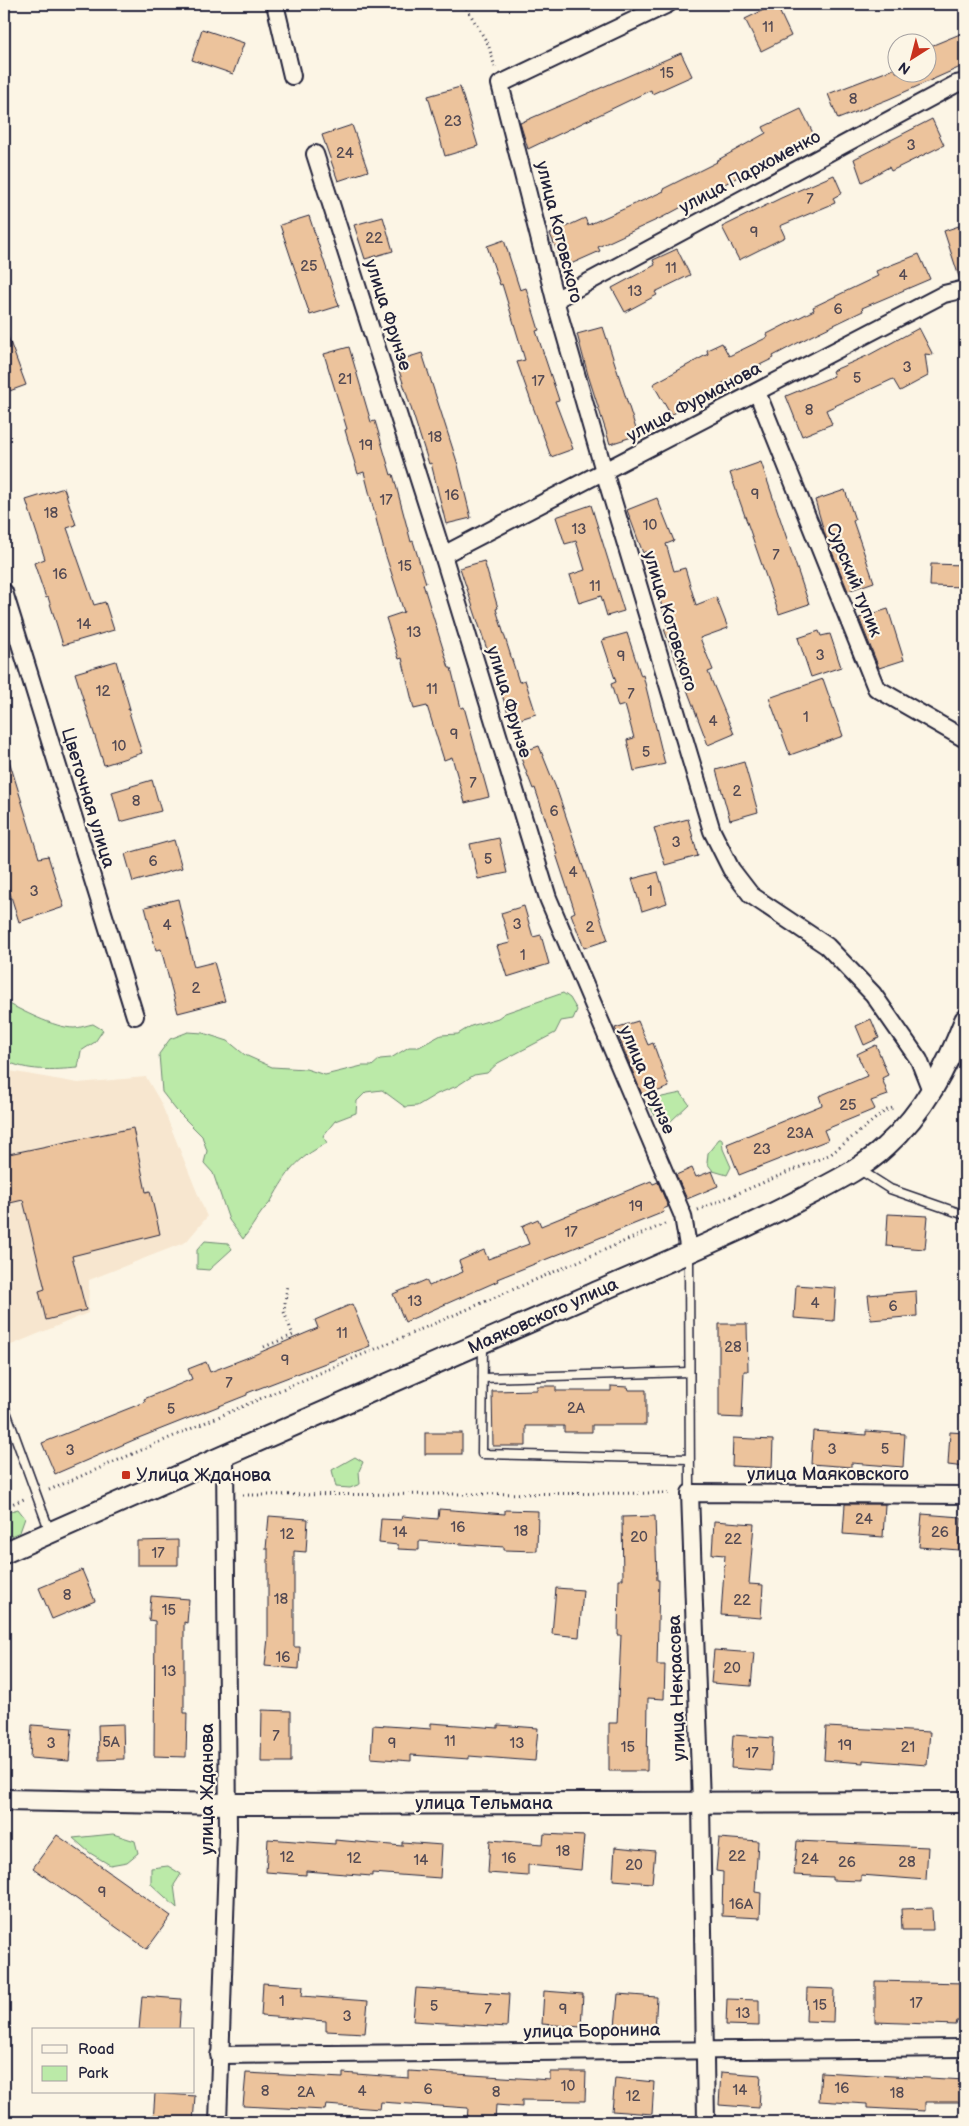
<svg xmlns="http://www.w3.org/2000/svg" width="969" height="2126" viewBox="0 0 969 2126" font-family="'Balsamiq Sans',sans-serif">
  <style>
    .built { fill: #f7e6cf }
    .green { fill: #bbeaa8; stroke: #6e8672 }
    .building { fill: #ecc39c; stroke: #22223b }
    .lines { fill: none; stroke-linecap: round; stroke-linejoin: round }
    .service-casing { stroke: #22223b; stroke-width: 11 }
    .minor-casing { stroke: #22223b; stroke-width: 20 }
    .tertiary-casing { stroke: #22223b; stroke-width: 24 }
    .path { stroke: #22223b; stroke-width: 3; stroke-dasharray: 1 4; stroke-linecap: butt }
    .service { stroke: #fcf5e5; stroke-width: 8 }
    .minor { stroke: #fcf5e5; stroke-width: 16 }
    .tertiary { stroke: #fcf5e5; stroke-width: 20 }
    .poi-dot { fill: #c8321e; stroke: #fcf5e5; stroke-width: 2 }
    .labels { text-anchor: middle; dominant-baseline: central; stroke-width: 4.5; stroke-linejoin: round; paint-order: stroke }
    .number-label { font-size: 15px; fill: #544a53 }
    .street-label { font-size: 18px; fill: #22223b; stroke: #fcf5e5 }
    .poi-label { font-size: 18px; fill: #22223b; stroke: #fcf5e5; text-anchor: start }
  </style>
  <rect width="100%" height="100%" fill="#fcf5e5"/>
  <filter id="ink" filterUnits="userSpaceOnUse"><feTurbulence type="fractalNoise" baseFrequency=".02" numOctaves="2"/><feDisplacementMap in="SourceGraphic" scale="10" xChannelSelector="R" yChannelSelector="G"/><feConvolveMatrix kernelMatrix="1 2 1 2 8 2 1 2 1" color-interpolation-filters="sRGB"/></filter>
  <g filter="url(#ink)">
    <path class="built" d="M4 1070 78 1083 146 1077 161 1103 207 1217 186 1242 89 1280 88 1313 4 1348Z"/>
    <g class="green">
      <path d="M563 993 570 998 577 1010 573 1019 561 1021 555 1033 498 1063 487 1073 474 1075 457 1086 437 1094 417 1106 405 1107 382 1090 366 1092 357 1101 356 1113 335 1121 323 1136 327 1143C295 1160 289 1170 271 1201 269 1205 264 1208 261 1213 255 1221 250 1230 243 1239L229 1220 213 1173 204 1163 207 1151 202 1136 176 1110 162 1092 159 1054 170 1039 188 1032 203 1033 228 1041 245 1055 272 1067 306 1069 325 1075 362 1066H372L380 1059 391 1058 409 1047H419L441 1035 458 1034 471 1026 498 1018 505 1013Z"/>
      <path d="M4 1001C20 1010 55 1028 74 1028 80 1028 87 1025 93 1024L103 1030 95 1042 81 1051 78 1068C53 1070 27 1072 4 1060Z"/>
      <path d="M681 1093 689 1104 671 1121 657 1119 650 1107 662 1097Z"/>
      <path d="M719 1139H722L723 1149 731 1167 727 1175 713 1171 707 1163 708 1153Z"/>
      <path d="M205 1241 228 1243 232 1249 209 1270 197 1269V1250Z"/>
      <path d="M355 1457 363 1462 359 1471 360 1484 350 1488 336 1487 332 1470Z"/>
      <path d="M18 1509 25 1518 20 1532 4 1539V1513Z"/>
      <path d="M113 1834 135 1841 138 1853 127 1862 110 1865 90 1853 73 1838Z"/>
      <path d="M168 1866 181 1874 174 1885 177 1908 151 1884V1868Z"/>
    </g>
    <g class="building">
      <path d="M776 4 791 36 761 51 745 19Z"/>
      <path d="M202 29 244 43 233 74 192 60Z"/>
      <path d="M965 32V65L889 99 838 119 828 94 896 68V72H926V48Z"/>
      <path d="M681 53 692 76 652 94 651 90 528 149 520 123Z"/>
      <path d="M460 87 478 146 445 156 428 96Z"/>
      <path d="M801 109 816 139 777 156 663 217 598 247 600 251 564 267 550 234 585 218 588 225 664 191 663 189 717 162 716 161 766 133 763 127Z"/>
      <path d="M932 119 944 145 891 171 889 167 862 182 854 159Z"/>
      <path d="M352 125 368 171 338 181 322 135Z"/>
      <path d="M834 175 842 193 833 198 835 203 780 226 785 237 739 260 722 227 781 198Z"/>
      <path d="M309 216 339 306 310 315 280 225Z"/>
      <path d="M383 217 393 251 365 259 354 225Z"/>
      <path d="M965 224V279L960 280 944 231Z"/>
      <path d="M504 240 520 290 526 288 539 330 536 331 559 400 555 401 573 449 551 457 517 362 525 360 502 284 500 285 487 246Z"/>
      <path d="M677 249 690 275 655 292 657 295 625 312 612 288 655 265 653 260Z"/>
      <path d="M919 254 930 279 862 308 863 311 811 336 773 356 774 358 719 385 721 387 671 415 653 384 708 354 707 350 722 343 729 356 768 337 767 334 814 310 813 307 878 276 876 271Z"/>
      <path d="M603 327 638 435 610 444 588 375 577 334Z"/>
      <path d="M919 328 933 355 925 354 928 376 900 391 893 379 826 410 832 424 802 436 786 396 834 376 832 371 869 355Z"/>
      <path d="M4 331H6L26 385 4 393Z"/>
      <path d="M349 347 371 422 375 421 391 475 393 474 411 542 413 541 426 583 423 584 449 668H451L461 708 464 707 489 797 465 803 452 757 444 760 427 706 414 709 402 658 399 659 386 618 404 612 384 550 364 472 358 474 345 430 347 429 324 354Z"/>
      <path d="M422 353 458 465 471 518 446 524 431 463 429 464 396 361Z"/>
      <path d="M761 462 809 604 779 614 730 473Z"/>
      <path d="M64 488 76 525 67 528 94 605 105 602 114 630 63 645 48 597 46 598 34 563 45 559 26 500Z"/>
      <path d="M845 490 855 520 853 521 874 582 848 591 825 535 815 500Z"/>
      <path d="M657 498 674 541 666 544 674 571 685 568 696 605 716 597 728 628 700 638 713 670 708 672 734 734 708 745 664 629 668 628 646 551 643 553 627 510Z"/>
      <path d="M591 505 624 611 607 616 601 596 579 603 570 575 585 570 576 541 565 544 556 517Z"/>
      <path d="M484 561 498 608 496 609 519 682 525 680 536 714 511 722 460 568Z"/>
      <path d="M931 564 965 565V587L930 586Z"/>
      <path d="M888 609 904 660 879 668 859 618Z"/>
      <path d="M819 631 821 636 830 634 841 667 811 677 798 638Z"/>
      <path d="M627 633 641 676 643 675 665 764 634 771 627 740 634 738 625 705 618 707 611 684 616 682 602 640Z"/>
      <path d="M116 661 130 709H128L142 753 104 765 75 673Z"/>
      <path d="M823 679 843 736 790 755 769 698Z"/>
      <path d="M539 746 558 793 608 940 584 948 571 914 575 912 556 854H557L535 788 533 789 519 753Z"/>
      <path d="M8 757 39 858 48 856 64 907 19 922 4 874V758Z"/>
      <path d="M744 762 758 812 730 820 716 770Z"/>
      <path d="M152 780 161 811 120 822 112 792Z"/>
      <path d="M688 819 698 856 665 865 654 828Z"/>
      <path d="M499 838 507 873 478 879 470 844Z"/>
      <path d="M174 840 182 868 133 882 125 854Z"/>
      <path d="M658 872 667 903 642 911 632 879Z"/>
      <path d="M178 899 194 967 214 962 225 1001 178 1013 161 949 156 950 145 907Z"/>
      <path d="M524 906 533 937 541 935 549 964 507 977 497 946 510 943 501 913Z"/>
      <path d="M871 1019 879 1038 864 1045 856 1026Z"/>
      <path d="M638 1021 648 1045 653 1043 669 1087 643 1097 615 1028Z"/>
      <path d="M876 1045 888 1075 882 1078 888 1095 871 1101 875 1109 824 1130 828 1140 739 1175 727 1144 822 1105 819 1096 867 1076 857 1054Z"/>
      <path d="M133 1128 146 1192 150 1191 160 1234 72 1256 86 1310 46 1320 39 1291 45 1289 23 1200 10 1203 4 1175V1155Z"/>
      <path d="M692 1168 696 1177 712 1171 718 1186 687 1199 676 1175Z"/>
      <path d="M651 1181 653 1184 658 1182 668 1207 663 1209 664 1212 497 1279 498 1281 405 1322 393 1294 426 1280 429 1286 463 1272 459 1261 484 1250 488 1259 529 1244 522 1226 538 1219 541 1226Z"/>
      <path d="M888 1214 928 1216 925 1249 886 1246Z"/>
      <path d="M796 1285 836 1288 834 1321 794 1318Z"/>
      <path d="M916 1291 917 1316 871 1320 868 1295Z"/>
      <path d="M352 1304 370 1346 247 1393V1395L136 1439 55 1474 42 1443 145 1402 144 1399 192 1379 188 1369 206 1362 210 1372 249 1357 318 1328 315 1320Z"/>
      <path d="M719 1324H747L748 1371H744L742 1418 719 1417Z"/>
      <path d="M537 1386H556V1391H611V1386L628 1387 629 1390H646V1425H592V1432H564V1426H526V1446H493L492 1391 537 1390Z"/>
      <path d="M813 1431 866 1435V1431L905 1434 903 1467 851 1463V1467L811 1464Z"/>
      <path d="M950 1432 965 1433V1467L948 1465Z"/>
      <rect x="425" y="1433" width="37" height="21"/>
      <path d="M733 1438 773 1440 772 1468 732 1466Z"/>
      <path d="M845 1504H885L883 1537 843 1534Z"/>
      <path d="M439 1509 505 1514V1510L538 1511 537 1551 504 1550V1547L419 1541V1550L398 1549V1545L379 1543 381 1519 401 1520 402 1516 438 1519Z"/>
      <path d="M922 1514 961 1517 959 1550 919 1547Z"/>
      <path d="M269 1516 308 1519 306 1552 294 1551V1647H300L299 1669 265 1666 268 1638V1549H266Z"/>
      <path d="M655 1516 657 1580H659L657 1665H665L664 1699 648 1698 647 1771H609V1723H617L621 1635H618L619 1579H623L622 1517Z"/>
      <path d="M714 1521 754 1524 749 1584 763 1585 761 1618 721 1615 725 1555 712 1554Z"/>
      <path d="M178 1540V1565H137V1541Z"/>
      <path d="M82 1570 95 1601 52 1619 39 1588Z"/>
      <path d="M556 1588 583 1590 579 1637 552 1634Z"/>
      <path d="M151 1596 189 1599 187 1623 184 1622V1713H187L186 1757 154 1756 155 1621 149 1620Z"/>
      <path d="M714 1650 754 1653 751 1686 711 1683Z"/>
      <path d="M262 1710 291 1711V1762H261Z"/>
      <path d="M431 1723 498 1728V1725L538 1728 535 1761 469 1756V1759L411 1755V1761L371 1758 373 1725 431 1729Z"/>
      <path d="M123 1724 124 1759 99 1760 98 1725Z"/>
      <path d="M32 1725 72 1728 69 1761 30 1758Z"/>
      <path d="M826 1727 930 1732 927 1765 863 1760V1763L824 1760Z"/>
      <path d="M733 1735 773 1738 771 1771 731 1768Z"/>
      <path d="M544 1834 584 1836 581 1870 528 1865V1876L488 1873 490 1840 543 1844Z"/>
      <path d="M57 1835 171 1916 147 1949 33 1868Z"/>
      <path d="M719 1838 758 1841 755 1892 761 1893 760 1918 722 1916 723 1872 716 1871Z"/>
      <path d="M268 1839 335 1844V1840L402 1846V1842L442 1845 440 1878 372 1873V1876L306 1871V1875L266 1872Z"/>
      <path d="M797 1841 928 1847 926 1880 861 1875V1881L832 1880V1877L794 1875Z"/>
      <path d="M615 1847 655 1851 652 1883 613 1880Z"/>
      <path d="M932 1908 933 1930H902L901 1909Z"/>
      <path d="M875 1981 965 1983V2021H957L956 2025 875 2022Z"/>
      <path d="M263 1983 303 1986 302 1996 368 2001 365 2033 326 2031V2021L261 2016Z"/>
      <path d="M416 1988 509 1994 507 2027 413 2021Z"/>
      <path d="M807 1988 834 1989 833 2022 806 2021Z"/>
      <path d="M544 1991 583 1994 581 2027 542 2024Z"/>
      <path d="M618 1994 657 1997 655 2030 615 2027Z"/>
      <path d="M142 1996 181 1999 179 2030H139Z"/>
      <path d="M727 1999 759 2000V2026L726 2025Z"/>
      <path d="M409 2071 550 2080V2072H586L585 2101 522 2100V2107L496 2105 495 2122 467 2121 468 2108 381 2102 380 2109 326 2105 325 2110 243 2106 246 2073 343 2078V2073L409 2078Z"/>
      <path d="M721 2072 761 2075 759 2108 719 2105Z"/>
      <path d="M821 2072 965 2080V2102H925V2111L867 2108V2104L819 2101Z"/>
      <path d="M615 2078 654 2082 652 2114 612 2111Z"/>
      <path d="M155 2093 195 2096 193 2122H153Z"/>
    </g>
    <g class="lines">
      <defs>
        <g id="service">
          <path d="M860 1170 890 1189 965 1215"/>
          <path d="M689 1254 690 1493"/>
          <path d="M483 1344 482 1454 689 1459"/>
          <path d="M483 1378 689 1372"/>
          <path d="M4 1406 50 1532"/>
        </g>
        <g id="minor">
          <path d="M275 4 292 76"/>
          <path d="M668 4 500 84 555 300 604 471 712 831 731 869 751 895 827 946 873 994 919 1060 932 1093"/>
          <path d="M315 154 443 555 548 898 683 1216 689 1252"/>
          <path d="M555 300 956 84 965 82"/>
          <path d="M757 392 876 688 965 739"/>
          <path d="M443 555 944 294 965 289"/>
          <path d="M4 592 135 1016"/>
          <path d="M219 2055 965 2048"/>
          <path d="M218 2122 228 1830 225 1455"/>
          <path d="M706 2122 701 1802 690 1493 965 1495"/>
        </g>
        <g id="tertiary">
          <path d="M4 1553C200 1466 397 1380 593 1294 666 1262 739 1232 809 1195 836 1181 863 1168 885 1147 925 1111 946 1069 965 1020"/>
          <path d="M4 1800 228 1804 965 1802"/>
        </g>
      </defs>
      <use href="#service" class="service-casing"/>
      <use href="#minor" class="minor-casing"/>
      <use href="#tertiary" class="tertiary-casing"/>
      <g class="path">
        <path d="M464 4 488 44 495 67"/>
        <path d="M698 1210 831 1154 885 1111 895 1107"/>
        <path d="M264 1347 293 1335 284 1312 287 1286"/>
        <path d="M49 1490 667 1223"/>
        <path d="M243 1495 672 1493"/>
        <path d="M4 1507 24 1499"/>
      </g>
      <use href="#service" class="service"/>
      <use href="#minor" class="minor"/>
      <use href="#tertiary" class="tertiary"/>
    </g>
  </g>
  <rect class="poi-dot" x="121" y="1470" width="10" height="10" rx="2.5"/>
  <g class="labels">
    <g class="number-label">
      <text x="768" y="27">11</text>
      <text x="667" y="73">15</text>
      <text x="853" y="99">8</text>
      <text x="453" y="121">23</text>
      <text x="911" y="145">3</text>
      <text x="345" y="153">24</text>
      <text x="810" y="199">7</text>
      <text x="754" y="232">9</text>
      <text x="374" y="238">22</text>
      <text x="309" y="266">25</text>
      <text x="671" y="268">11</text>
      <text x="903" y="275">4</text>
      <text x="635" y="291">13</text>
      <text x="838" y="309">6</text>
      <text x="907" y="367">3</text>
      <text x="857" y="378">5</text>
      <text x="345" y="379">21</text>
      <text x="538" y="381">17</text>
      <text x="809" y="410">8</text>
      <text x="435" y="437">18</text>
      <text x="366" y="445">19</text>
      <text x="755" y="494">9</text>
      <text x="452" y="495">16</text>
      <text x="386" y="500">17</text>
      <text x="51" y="513">18</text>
      <text x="650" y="525">10</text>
      <text x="579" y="529">13</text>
      <text x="776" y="555">7</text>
      <text x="405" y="566">15</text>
      <text x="60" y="574">16</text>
      <text x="595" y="586">11</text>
      <text x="84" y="624">14</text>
      <text x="414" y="632">13</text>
      <text x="820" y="655">3</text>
      <text x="621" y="656">9</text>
      <text x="432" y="689">11</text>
      <text x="103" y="691">12</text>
      <text x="631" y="694">7</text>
      <text x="806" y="717">1</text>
      <text x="713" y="721">4</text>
      <text x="454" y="734">9</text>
      <text x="119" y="746">10</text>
      <text x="646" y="752">5</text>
      <text x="473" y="783">7</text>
      <text x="737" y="791">2</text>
      <text x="136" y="801">8</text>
      <text x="554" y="811">6</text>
      <text x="676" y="842">3</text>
      <text x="488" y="859">5</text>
      <text x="153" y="861">6</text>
      <text x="573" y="872">4</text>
      <text x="34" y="891">3</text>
      <text x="650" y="891">1</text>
      <text x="517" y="924">3</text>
      <text x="167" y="925">4</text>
      <text x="590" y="927">2</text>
      <text x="523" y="955">1</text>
      <text x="196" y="988">2</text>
      <text x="848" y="1105">25</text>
      <text x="800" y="1133">23А</text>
      <text x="762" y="1149">23</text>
      <text x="636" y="1206">19</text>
      <text x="571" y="1232">17</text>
      <text x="415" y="1301">13</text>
      <text x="815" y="1303">4</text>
      <text x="893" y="1306">6</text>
      <text x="342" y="1333">11</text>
      <text x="733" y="1347">28</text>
      <text x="285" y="1360">9</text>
      <text x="229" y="1383">7</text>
      <text x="576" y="1408">2А</text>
      <text x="171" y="1409">5</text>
      <text x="832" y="1449">3</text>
      <text x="885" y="1449">5</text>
      <text x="70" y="1450">3</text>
      <text x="864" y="1519">24</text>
      <text x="458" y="1527">16</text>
      <text x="521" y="1531">18</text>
      <text x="400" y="1532">14</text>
      <text x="940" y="1532">26</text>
      <text x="287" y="1534">12</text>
      <text x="639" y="1537">20</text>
      <text x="733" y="1539">22</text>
      <text x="158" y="1553">17</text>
      <text x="67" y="1595">8</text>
      <text x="281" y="1599">18</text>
      <text x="742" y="1600">22</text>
      <text x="169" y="1610">15</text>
      <text x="283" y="1657">16</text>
      <text x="732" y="1668">20</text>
      <text x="169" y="1671">13</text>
      <text x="276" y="1736">7</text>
      <text x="450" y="1741">11</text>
      <text x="111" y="1742">5А</text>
      <text x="51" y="1743">3</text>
      <text x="392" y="1743">9</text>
      <text x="517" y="1743">13</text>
      <text x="845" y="1745">19</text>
      <text x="628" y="1747">15</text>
      <text x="908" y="1747">21</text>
      <text x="752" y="1753">17</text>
      <text x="563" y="1851">18</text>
      <text x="737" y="1856">22</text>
      <text x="287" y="1857">12</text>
      <text x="354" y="1858">12</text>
      <text x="509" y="1858">16</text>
      <text x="810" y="1859">24</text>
      <text x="421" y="1860">14</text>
      <text x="847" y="1862">26</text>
      <text x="907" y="1862">28</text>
      <text x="634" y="1865">20</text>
      <text x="102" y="1892">9</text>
      <text x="741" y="1904">16А</text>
      <text x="282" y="2001">1</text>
      <text x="916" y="2003">17</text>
      <text x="820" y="2005">15</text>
      <text x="434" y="2006">5</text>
      <text x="488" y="2009">7</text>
      <text x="563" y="2009">9</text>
      <text x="743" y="2013">13</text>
      <text x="347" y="2016">3</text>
      <text x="568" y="2086">10</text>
      <text x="842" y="2088">16</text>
      <text x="428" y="2089">6</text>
      <text x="740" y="2090">14</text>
      <text x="265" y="2091">8</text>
      <text x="362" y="2091">4</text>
      <text x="306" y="2092">2А</text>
      <text x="496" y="2092">8</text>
      <text x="897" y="2093">18</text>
      <text x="633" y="2096">12</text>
    </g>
    <g class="street-label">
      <text transform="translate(750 172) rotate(-28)">улица Пархоменко</text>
      <text transform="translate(559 232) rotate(76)">улица Котовского</text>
      <text transform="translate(388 315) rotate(72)">улица Фрунзе</text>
      <text transform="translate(694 402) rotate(-28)">улица Фурманова</text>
      <text transform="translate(854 580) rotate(68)">Сурский тупик</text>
      <text transform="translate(670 621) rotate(73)">улица Котовского</text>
      <text transform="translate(509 702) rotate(73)">улица Фрунзе</text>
      <text transform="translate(88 798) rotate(73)">Цветочная улица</text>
      <text transform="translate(647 1080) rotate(67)">улица Фрунзе</text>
      <text transform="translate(543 1316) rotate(-24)">Маяковского улица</text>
      <text x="828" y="1474">улица Маяковского</text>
      <text transform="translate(677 1688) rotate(-92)">улица Некрасова</text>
      <text transform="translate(207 1789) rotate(-90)">улица Жданова</text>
      <text x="484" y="1803">улица Тельмана</text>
      <text transform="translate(592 2031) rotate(-1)">улица Боронина</text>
    </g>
    <g class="poi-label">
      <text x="136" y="1475">Улица Жданова</text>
    </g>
  </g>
  <rect width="969" height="2126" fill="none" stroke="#fcf5e5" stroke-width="20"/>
  <rect x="10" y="10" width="949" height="2106" fill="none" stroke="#22223b" stroke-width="2" filter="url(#ink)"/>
  <rect x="32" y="2028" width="162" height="65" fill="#fcf5e5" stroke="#a5a1a1"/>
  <rect x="42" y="2045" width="25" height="8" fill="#fcf5e5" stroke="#a5a1a1"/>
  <text x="78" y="2054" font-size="15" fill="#22223b">Road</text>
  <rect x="42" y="2066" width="25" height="15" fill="#bbeaa8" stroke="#a5a1a1"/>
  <text x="78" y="2078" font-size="15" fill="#22223b">Park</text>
  <g transform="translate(912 58) rotate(216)"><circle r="24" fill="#fcf5e5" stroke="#a5a1a1"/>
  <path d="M0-4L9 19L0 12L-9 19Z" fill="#c8321e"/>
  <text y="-8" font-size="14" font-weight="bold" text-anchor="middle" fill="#22223b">N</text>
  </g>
</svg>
